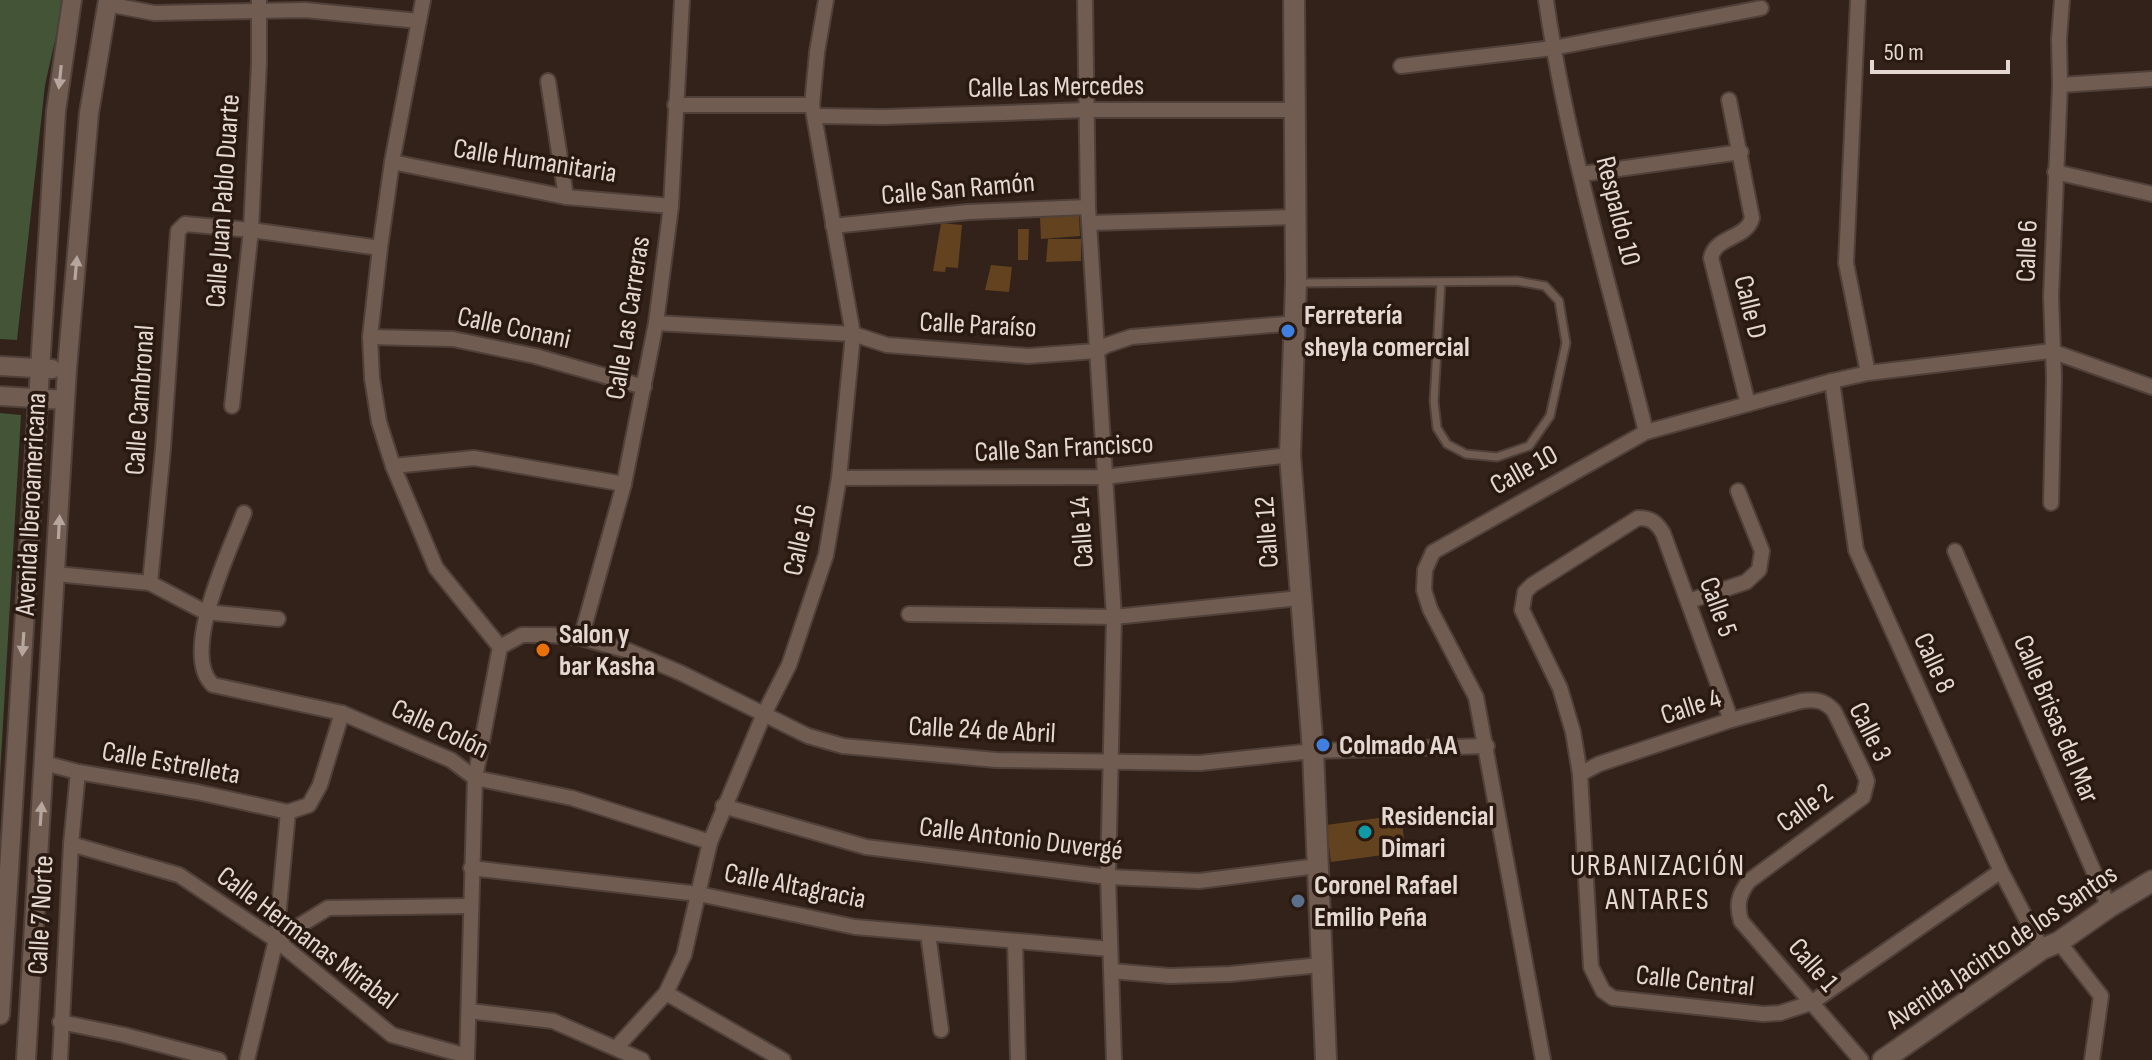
<svg xmlns="http://www.w3.org/2000/svg" width="2152" height="1060" viewBox="0 0 2152 1060" font-family="'Sofia Sans Condensed',sans-serif">
  <style>
    .green { fill: #435437 }
    .building { fill: #63421f }
    .lines { fill: none; stroke-linecap: round; stroke-linejoin: round }
    .service-casing { stroke: #4f403a; stroke-width: 11 }
    .minor-casing { stroke: #4f403a; stroke-width: 18 }
    .tertiary-casing { stroke: #4f403a; stroke-width: 22 }
    .secondary-casing { stroke: #4f403a; stroke-width: 24 }
    .service { stroke: #705c51; stroke-width: 7 }
    .minor { stroke: #705c51; stroke-width: 14 }
    .tertiary { stroke: #705c51; stroke-width: 18 }
    .secondary { stroke: #705c51; stroke-width: 20 }
    .oneway { fill: #b6a69e }
    .shop-dot { fill: #3f7fe0; stroke: #291910; stroke-width: 3 }
    .food-dot { fill: #e8710a; stroke: #291910; stroke-width: 3 }
    .culture-dot { fill: #0f9aa8; stroke: #291910; stroke-width: 3 }
    .service-dot { fill: #5c6f8a; stroke: #291910; stroke-width: 3 }
    .labels { text-anchor: middle; dominant-baseline: central; stroke-width: 7; stroke-linejoin: round; paint-order: stroke }
    .street-label { font-size: 28px; fill: #e4d8d2; stroke: #291910 }
    .poi-label { font-size: 28px; font-weight: bold; fill: #e4d8d2; stroke: #291910; text-anchor: start }
    .neighbourhood-label { font-size: 30px; letter-spacing: 2px; fill: #e4d8d2; stroke: #291910 }
  </style>
  <rect width="100%" height="100%" fill="#332219"/>
  <g class="green">
    <path d="M0 0H64L45 85 17 340 0 339Z"/>
    <path d="M0 413 21 415 0 775Z"/>
  </g>
  <g class="building">
    <path d="M1073 211 1074 216 1079 215 1080 236 1041 239 1040 218 1046 217V213Z"/>
    <path d="M941 223 962 225 958 268 946 267 945 272 933 271Z"/>
    <path d="M1018 229H1029L1028 260H1018Z"/>
    <path d="M1048 239H1081V261L1046 262Z"/>
    <path d="M991 265 1012 267 1009 292 985 290Z"/>
    <path d="M1401 815 1404 839 1382 843 1383 855 1331 862 1326 825Z"/>
  </g>
  <g class="lines">
    <defs>
      <path id="service" d="M1299 283 1517 281 1545 286 1559 301 1566 343 1550 416 1529 446 1497 457 1466 454 1447 444 1437 428 1434 401 1441 282"/>
      <g id="minor">
        <path d="M423 0 392 162 380 248 370 337 372 378 379 422 393 466 436 568 500 647 475 778 467 1060"/>
        <path d="M1085 0 1088 207 1114 617 1108 877 1114 1060"/>
        <path d="M1546 0C1567 146 1611 289 1646 432"/>
        <path d="M1858 0 1846 263 1868 373"/>
        <path d="M107 4 154 13 305 10 419 21"/>
        <path d="M1401 66 1553 48 1761 8"/>
        <path d="M548 81 566 197"/>
        <path d="M2060 85 2152 79"/>
        <path d="M1729 100 1752 218C1747 239 1715 236 1711 258L1748 404"/>
        <path d="M675 105H812"/>
        <path d="M816 116 884 117 1088 110H1296"/>
        <path d="M392 162 566 197 671 206"/>
        <path d="M2055 172 2152 194"/>
        <path d="M1582 174 1741 152"/>
        <path d="M1090 223 1297 217"/>
        <path d="M833 226 968 212 1088 207"/>
        <path d="M656 323 853 334 887 345 1028 356 1096 351 1107 345 1131 337 1296 323"/>
        <path d="M370 337 453 339 535 356 644 387"/>
        <path d="M1832 381 1856 550 2001 871 2042 949"/>
        <path d="M232 406 251 230 259 63V0"/>
        <path d="M393 466 474 458 624 484"/>
        <path d="M839 478 1104 477 1290 455"/>
        <path d="M2051 503 2054 378 2051 297 2060 85 2059 39 2062 0"/>
        <path d="M244 513C230 550 179 654 213 685L342 713 451 760 475 778 572 798 710 842"/>
        <path d="M1955 551 2109 907"/>
        <path d="M56 574 150 583 205 612 278 619"/>
        <path d="M150 583 163 449 178 231 185 224 251 230 380 248"/>
        <path d="M1689 601 1746 582 1759 570 1762 551 1738 491"/>
        <path d="M909 614 1114 617 1300 598"/>
        <path d="M581 638 624 484 656 323 671 206 682 0"/>
        <path d="M500 647 522 635H551L581 638 629 651 681 673 808 736 843 746 996 760 1200 763 1313 751 1487 746"/>
        <path d="M1731 720 1663 533C1656 522 1651 518 1638 518L1532 585 1525 592 1522 610 1560 688 1573 732 1580 774 1591 967 1603 991 1613 998 1763 1014 1780 1013 1811 1003 2001 871"/>
        <path d="M44 763 78 772 197 792 288 812"/>
        <path d="M1580 774 1599 764 1731 720 1801 701C1815 699 1824 700 1834 711L1864 773 1867 781 1863 797 1749 881C1739 894 1736 904 1741 921L1861 1060"/>
        <path d="M723 806 866 847 1108 877 1199 881 1317 866"/>
        <path d="M71 844 179 875 276 940 392 1035 467 1056"/>
        <path d="M471 868 699 894 855 927 1110 949"/>
        <path d="M928 934 941 1030"/>
        <path d="M276 940 328 908 470 906"/>
        <path d="M1015 942 1018 1060"/>
        <path d="M2059 942 2101 996 2092 1060"/>
        <path d="M1111 971 1170 976 1230 974 1321 965"/>
        <path d="M666 993 783 1060"/>
        <path d="M469 1011 553 1021 642 1060"/>
        <path d="M60 1022 124 1035 219 1060"/>
        <path d="M616 1048 666 993 684 955 710 842 764 714 789 665 826 555 839 478 853 334 812 105 817 52 826 0"/>
        <path d="M60 1060 71 844 78 772"/>
        <path d="M247 1060 276 940 288 812 309 805 320 785 342 713"/>
        <path d="M1543 1060 1476 697 1430 609 1424 590 1425 570 1433 552 1646 432 1832 381 1868 373 2051 351 2152 387"/>
      </g>
      <g id="tertiary">
        <path d="M0 366 52 369"/>
        <path d="M0 396 65 400"/>
        <path d="M0 1015 56 111 72 0"/>
        <path d="M26 1060 67 369 89 113 108 0"/>
      </g>
      <g id="secondary">
        <path d="M1294 0 1296 283 1290 455 1313 751 1326 1060"/>
        <path d="M1883 1060 2042 949 2059 942 2109 907 2152 881"/>
      </g>
    </defs>
    <use href="#service" class="service-casing"/>
    <use href="#minor" class="minor-casing"/>
    <use href="#tertiary" class="tertiary-casing"/>
    <use href="#secondary" class="secondary-casing"/>
    <use href="#service" class="service"/>
    <use href="#minor" class="minor"/>
    <use href="#tertiary" class="tertiary"/>
    <use href="#secondary" class="secondary"/>
  </g>
  <defs><path id="oneway-solid" d="M-6-.8H1V-3.2L6.5 0L1 3.2V.8H-6Z" transform="scale(2)"/></defs>
  <g class="oneway">
    <use href="#oneway-solid" transform="translate(60 77) rotate(96)"/>
    <use href="#oneway-solid" transform="translate(76 268) rotate(-85)"/>
    <use href="#oneway-solid" transform="translate(59 527) rotate(-87)"/>
    <use href="#oneway-solid" transform="translate(23 644) rotate(94)"/>
    <use href="#oneway-solid" transform="translate(41 814) rotate(-86)"/>
  </g>
  <g class="shop-dot">
    <circle cx="1288" cy="331" r="8"/>
    <circle cx="1323" cy="745" r="8"/>
  </g>
  <circle class="food-dot" cx="543" cy="650" r="8"/>
  <circle class="culture-dot" cx="1365" cy="832" r="8"/>
  <circle class="service-dot" cx="1298" cy="901" r="8"/>
  <g class="labels">
    <g class="street-label">
      <text transform="translate(1056 87) rotate(-1)">Calle Las Mercedes</text>
      <text transform="translate(535 161) rotate(9)">Calle Humanitaria</text>
      <text transform="translate(958 189) rotate(-5)">Calle San Ramón</text>
      <text transform="translate(223 201) rotate(-86)">Calle Juan Pablo Duarte</text>
      <text transform="translate(1618 211) rotate(76)">Respaldo 10</text>
      <text transform="translate(2027 251) rotate(-88)">Calle 6</text>
      <text transform="translate(1750 307) rotate(76)">Calle D</text>
      <text transform="translate(628 318) rotate(-81)">Calle Las Carreras</text>
      <text transform="translate(978 325) rotate(3)">Calle Paraíso</text>
      <text transform="translate(514 328) rotate(12)">Calle Conani</text>
      <text transform="translate(140 400) rotate(-86)">Calle Cambronal</text>
      <text transform="translate(1064 448) rotate(-3)">Calle San Francisco</text>
      <text transform="translate(1524 470) rotate(-29)">Calle 10</text>
      <text transform="translate(31 504) rotate(-87)">Avenida Iberoamericana</text>
      <text transform="translate(1082 532) rotate(-94)">Calle 14</text>
      <text transform="translate(1267 532) rotate(-94)">Calle 12</text>
      <text transform="translate(800 540) rotate(-78)">Calle 16</text>
      <text transform="translate(1718 607) rotate(70)">Calle 5</text>
      <text transform="translate(1934 663) rotate(65)">Calle 8</text>
      <text transform="translate(1691 707) rotate(-18)">Calle 4</text>
      <text transform="translate(2056 719) rotate(67)">Calle Brisas del Mar</text>
      <text transform="translate(440 729) rotate(25)">Calle Colón</text>
      <text transform="translate(982 730) rotate(3)">Calle 24 de Abril</text>
      <text transform="translate(1870 732) rotate(63)">Calle 3</text>
      <text transform="translate(171 763) rotate(10)">Calle Estrelleta</text>
      <text transform="translate(1805 808) rotate(-36)">Calle 2</text>
      <text transform="translate(1021 839) rotate(7)">Calle Antonio Duvergé</text>
      <text transform="translate(795 886) rotate(11)">Calle Altagracia</text>
      <text transform="translate(41 915) rotate(-87)">Calle 7 Norte</text>
      <text transform="translate(307 938) rotate(37)">Calle Hermanas Mirabal</text>
      <text transform="translate(2002 947) rotate(-34)">Avenida Jacinto de los Santos</text>
      <text transform="translate(1813 965) rotate(49)">Calle 1</text>
      <text transform="translate(1695 981) rotate(6)">Calle Central</text>
    </g>
    <g class="poi-label">
      <text x="1304" y="315">Ferretería<tspan x="1304" dy="32">sheyla comercial</tspan></text>
      <text x="559" y="634">Salon y<tspan x="559" dy="32">bar Kasha</tspan></text>
      <text x="1339" y="745">Colmado AA</text>
      <text x="1381" y="816">Residencial<tspan x="1381" dy="32">Dimari</tspan></text>
      <text x="1314" y="885">Coronel Rafael<tspan x="1314" dy="32">Emilio Peña</tspan></text>
    </g>
    <g class="neighbourhood-label">
      <text x="1658" y="866">URBANIZACIÓN<tspan x="1658" dy="34">ANTARES</tspan></text>
    </g>
  </g>
  <path d="M1872 60v12h136v-12" fill="none" stroke="#e4d8d2" stroke-width="4"/>
  <text x="1884" y="60" font-size="24" fill="#e4d8d2" stroke="#291910" stroke-width="6" paint-order="stroke">50 m</text>
</svg>
